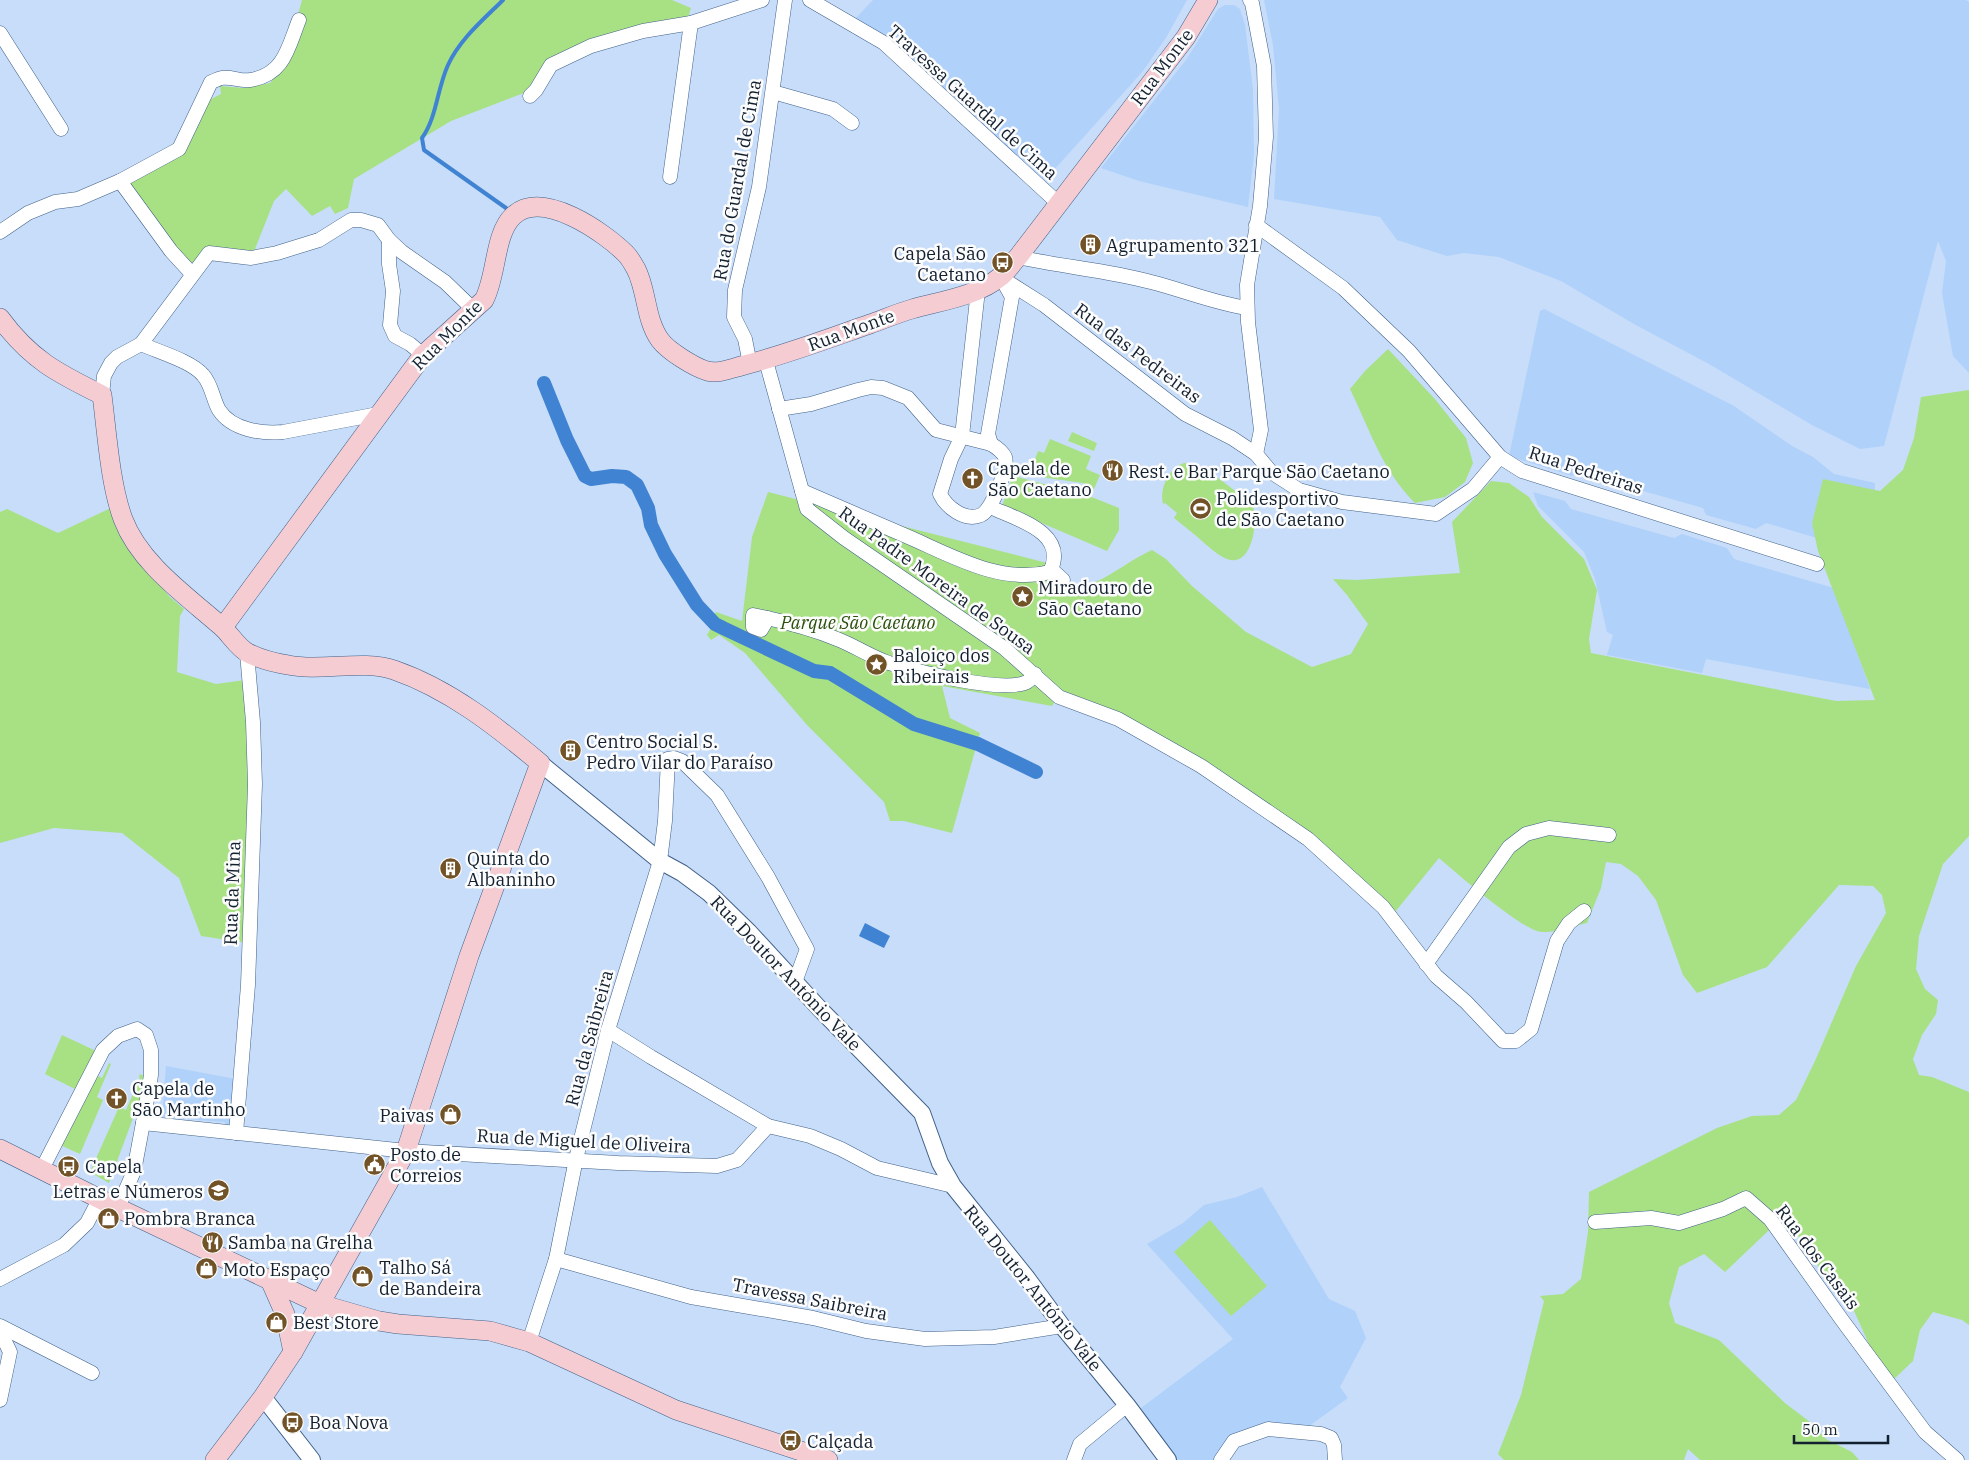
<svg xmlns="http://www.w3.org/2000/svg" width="1969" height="1460" viewBox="0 0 1969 1460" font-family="'IBM Plex Serif',serif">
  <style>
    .built { fill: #b0d1fa }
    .green { fill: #a8e183 }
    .water { fill: #4083d2 }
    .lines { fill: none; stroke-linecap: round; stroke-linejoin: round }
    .stream { stroke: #4083d2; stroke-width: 4 }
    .canal { stroke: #4083d2; stroke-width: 14 }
    .minor-casing { stroke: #416189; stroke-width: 15 }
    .tertiary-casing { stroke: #416189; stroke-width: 18 }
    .secondary-casing { stroke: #416189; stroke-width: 20 }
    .minor { stroke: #fff; stroke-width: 14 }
    .tertiary { stroke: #fff; stroke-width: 16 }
    .secondary { stroke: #f4ccd2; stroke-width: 19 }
    .labels { text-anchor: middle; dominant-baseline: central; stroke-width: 5; stroke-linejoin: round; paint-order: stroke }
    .street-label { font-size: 18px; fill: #111f2f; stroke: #fcfcfc }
    .poi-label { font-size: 18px; fill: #111f2f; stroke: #fcfcfc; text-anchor: start }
    .park-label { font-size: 18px; font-style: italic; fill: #2b4f0d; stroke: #fcfcfc }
  </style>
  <rect width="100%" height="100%" fill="#c7ddf9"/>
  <g class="built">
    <path d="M873 0H1187L1167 36 1143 71 1045 180 898 47 855 19Z"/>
    <path d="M1264 0H1966L1969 2V373L1953 356 1942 293 1946 261 1938 241 1884 446 1860 449 1812 425 1709 364 1634 324 1561 281 1499 257 1464 253 1447 256 1397 240 1380 217 1274 199 1279 109 1273 45Z"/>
    <path d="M1225 5H1234L1240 9 1245 25 1253 89 1254 155 1248 207 1139 181 1101 168 1186 60 1218 9Z"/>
    <path d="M1544 309 1734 406 1792 446 1813 457 1834 474 1875 483 1871 578 1835 589 1870 689 1706 659 1702 673 1607 655 1613 635 1607 632 1595 579 1584 552 1538 506 1533 492 1565 501 1571 509 1674 538 1682 534 1727 548 1734 559 1834 588 1817 538 1766 523 1756 529 1706 515 1703 508 1580 473 1572 476 1509 456 1540 311Z"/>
    <path d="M166 1066 236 1079 233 1123 224 1129 225 1122 162 1117Z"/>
    <path d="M1262 1187 1329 1299 1355 1311 1366 1338 1340 1387 1348 1398 1309 1426 1229 1437 1214 1460H1173L1137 1411 1233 1339 1147 1244 1183 1223 1204 1205 1237 1197Z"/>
  </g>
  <g class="green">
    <path d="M302 0H672L691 8 688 18 572 49 529 91 451 121 354 179 348 208 335 214 330 206 312 216 286 189 274 201 253 254 220 250 193 267 187 265 126 182 182 153 209 100 221 94 220 86 244 88 270 83 286 59Z"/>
    <path d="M1388 349 1434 398 1466 438 1473 463 1465 482 1445 497 1415 503C1382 470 1370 430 1350 389L1365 371Z"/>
    <path d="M1969 390V836L1943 864 1919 936 1916 969 1925 989 1938 1000 1936 1014 1922 1035 1913 1059 1919 1075 1932 1077 1969 1092V1325L1962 1320 1933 1312 1920 1330 1913 1361 1894 1379 1874 1355 1849 1300 1837 1295 1785 1215 1725 1272 1704 1254 1679 1267 1669 1303 1675 1323 1719 1340 1785 1403 1810 1422 1826 1439 1852 1452 1859 1460H1700L1688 1449 1684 1460H1504L1498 1454 1521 1395 1544 1301 1540 1296 1563 1294 1581 1279 1588 1232 1589 1192 1717 1128 1752 1116 1779 1115 1796 1100 1815 1061 1856 966 1886 913 1882 895 1873 886 1839 885 1767 967 1697 993 1683 975 1656 900 1638 876 1621 864 1606 862 1601 888 1587 923C1573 926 1556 933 1542 932 1524 932 1455 872 1439 858L1395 912 1308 839 1201 766 1059 695 1052 706 942 686 950 718 980 733 952 833 904 821H890L884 802 807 725 745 653 719 635 711 640 707 635 711 628 708 623 716 612 742 621 752 537 768 492 1047 563 1067 597C1081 582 1086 587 1102 579 1119 570 1134 558 1152 550L1166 559 1192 586 1246 632 1312 667 1351 654 1368 624 1347 595 1333 579 1357 580 1460 573 1452 522 1491 481 1509 483 1529 497 1542 517 1584 559 1597 590 1589 639 1591 653 1836 701 1875 700 1818 551 1812 523 1823 479 1880 491 1903 470 1914 438 1921 397Z"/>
    <path d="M1072 432 1097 443 1094 451 1068 441Z"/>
    <path d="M1050 439 1091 456 1086 469 1100 475 1094 489 1083 483 1047 478 1016 469 1017 466 1031 470 1038 451 1044 453Z"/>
    <path d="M1184 463C1206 464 1236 492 1253 506 1256 519 1255 535 1249 548 1236 574 1215 552 1202 541 1193 533 1183 525 1174 518L1177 513 1165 503 1163 504C1159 489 1169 468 1184 463Z"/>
    <path d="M1013 476 1084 494 1119 508V530L1107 551 1002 506Z"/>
    <path d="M115 506 121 537 169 596 184 609 180 616 177 672 216 684 245 680 249 743 247 943 201 936 179 878 122 833 54 828 0 843V512L7 509 58 533Z"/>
    <path d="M62 1035 96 1051 77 1090 45 1074Z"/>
    <path d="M109 1063 111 1064 97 1097 103 1100 80 1154 58 1144 94 1074 102 1078Z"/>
    <path d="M140 1074 144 1076 143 1091 109 1183 90 1172 119 1107 126 1110 140 1078 139 1077Z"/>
    <path d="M1210 1220 1267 1286 1231 1316 1174 1252Z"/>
  </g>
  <path class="water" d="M865 923 890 936 884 948 859 936Z"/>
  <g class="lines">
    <path class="stream" d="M503 0C483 20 460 39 448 65 437 89 437 117 422 138L424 150 506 208"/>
    <path class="canal" d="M544 383 567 440 585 476 591 479 612 476 626 477 637 485 648 508 651 525 665 554 697 605 715 624 723 628 814 671 830 673 914 724 978 744 1036 772"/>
    <defs>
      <g id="minor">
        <path d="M810 0 884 43 1058 203"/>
        <path d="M1250 0 1252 3 1264 66 1266 137 1260 206 1247 285 1248 322 1261 430 1256 454"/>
        <path d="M0 33 61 129"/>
        <path d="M773 92 833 109 852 123"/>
        <path d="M530 96 536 90 551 65 591 46 643 31 691 23 762 0"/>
        <path d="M670 177 691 23"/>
        <path d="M120 181 171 251 192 274"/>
        <path d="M1256 225 1343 288 1409 351 1500 457 1522 471 1817 564"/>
        <path d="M0 232 28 213 55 202 78 199 120 181 179 149 211 82C215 81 219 78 222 78 231 76 241 82 250 80 284 75 288 48 299 20"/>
        <path d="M389 240V264L393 291 390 325 395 336 410 344 423 355"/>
        <path d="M1018 257C1062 267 1107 270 1151 282 1183 290 1214 303 1247 308"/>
        <path d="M1000 277 1044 305 1185 414 1232 438 1256 454 1271 472 1299 490 1342 502 1436 514 1473 489 1500 457"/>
        <path d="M978 290 962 436 951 459 940 494C946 507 965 522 981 515 992 510 1009 467 1005 457 1002 451 996 447 991 444L988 434 1012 297 1002 279"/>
        <path d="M141 344C159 352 191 361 203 375 212 385 213 400 219 410 232 430 262 434 283 432L378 414"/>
        <path d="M766 361 807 509 844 538 1004 648 1059 697 1118 719 1201 766 1308 839 1383 907 1436 976 1466 1002 1503 1041H1516L1531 1029 1557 941 1569 923 1584 911"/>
        <path d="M750 364 745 339 734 317 735 290 759 187 785 0"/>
        <path d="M102 395 104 376 111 363 117 357 141 344 209 253 251 258 277 253 319 240 351 220H361L378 225 389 240 402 252 445 282 474 310"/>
        <path d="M779 409 811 404 858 390 871 387 883 388 908 398 936 430 991 444"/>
        <path d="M802 491C836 506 870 520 904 535 949 554 999 585 1050 572 1069 532 1016 519 990 507"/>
        <path d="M1051 569 1063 580"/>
        <path d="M768 618 761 630 753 627V615C782 621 810 628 837 639 855 646 871 657 889 663 916 671 1003 694 1027 682 1030 680 1033 676 1035 674"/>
        <path d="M1426 964 1509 847 1526 834 1549 828 1609 835"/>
        <path d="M608 1030 651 1057 768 1126 810 1136 841 1149 877 1168 953 1186"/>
        <path d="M143 1123 406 1151 618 1163 717 1166 737 1160 768 1126"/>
        <path d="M236 1133 248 985 255 784 253 722 247 653"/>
        <path d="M42 1169 103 1050 118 1036 137 1029 146 1035 151 1050V1075L143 1123 134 1171 118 1208"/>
        <path d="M1595 1222 1651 1218 1679 1223 1723 1209 1746 1198 1770 1219 1842 1320 1925 1432 1957 1460"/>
        <path d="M556 1259 691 1297 813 1318 866 1331 925 1339 994 1337 1062 1326"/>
        <path d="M0 1279 64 1245 87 1223 100 1198"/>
        <path d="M0 1326 92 1373"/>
        <path d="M0 1331 10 1352 0 1400"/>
        <path d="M529 1342 556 1259 576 1159 608 1030 660 861 665 821 668 759 674 758 682 761 717 795 768 877 807 949 795 982"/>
        <path d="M1074 1460 1080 1444 1127 1405"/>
        <path d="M1221 1460 1234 1441 1268 1429 1321 1434 1331 1438 1334 1445 1335 1460"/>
      </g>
      <g id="tertiary">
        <path d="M540 763 660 861 682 873 709 893 749 932 819 1008 922 1113 940 1163 953 1186 1027 1278 1062 1326 1127 1405 1168 1460"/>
        <path d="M263 1397 312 1460"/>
      </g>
      <g id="secondary">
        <path d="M0 318C30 359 57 373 102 395 107 433 110 484 123 519 140 564 187 596 222 627 230 634 238 648 248 653 260 659 275 663 288 665 321 672 363 659 394 670 449 689 496 726 540 763L469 956 406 1151 293 1352 263 1397 215 1460"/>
        <path d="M223 627 423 355 484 300C497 276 494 234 513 216 542 188 605 233 626 254 630 258 633 264 636 269 647 290 645 319 660 340 668 351 694 367 707 371 718 374 730 369 741 366 785 355 827 339 870 324 884 319 898 313 912 309 941 301 977 296 1000 277 1007 272 1012 263 1018 257L1186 37 1208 0"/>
        <path d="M0 1149 118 1208 320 1304 379 1321 398 1324 490 1331 529 1342 676 1410 828 1460"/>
        <path d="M270 1280 285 1314 293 1352"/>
      </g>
    </defs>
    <use href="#minor" class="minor-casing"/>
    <use href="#tertiary" class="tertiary-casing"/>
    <use href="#secondary" class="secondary-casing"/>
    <use href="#minor" class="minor"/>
    <use href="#tertiary" class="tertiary"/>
    <use href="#secondary" class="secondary"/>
  </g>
  <defs>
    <symbol id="building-disc" viewBox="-11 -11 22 22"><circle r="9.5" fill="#715327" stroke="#fcfcfc"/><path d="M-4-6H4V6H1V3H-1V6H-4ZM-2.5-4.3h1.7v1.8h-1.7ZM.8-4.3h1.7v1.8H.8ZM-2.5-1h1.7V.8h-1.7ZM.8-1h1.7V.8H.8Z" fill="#fff"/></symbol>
    <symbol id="bus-disc" viewBox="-11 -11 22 22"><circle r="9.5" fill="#715327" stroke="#fcfcfc"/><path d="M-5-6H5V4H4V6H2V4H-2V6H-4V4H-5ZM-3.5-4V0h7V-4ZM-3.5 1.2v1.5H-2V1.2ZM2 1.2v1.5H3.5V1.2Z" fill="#fff"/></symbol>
    <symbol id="restaurant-disc" viewBox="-11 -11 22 22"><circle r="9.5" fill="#715327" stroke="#fcfcfc"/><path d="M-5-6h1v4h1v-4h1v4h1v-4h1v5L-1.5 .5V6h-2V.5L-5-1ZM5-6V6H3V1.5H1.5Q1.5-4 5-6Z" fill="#fff"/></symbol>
    <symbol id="church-disc" viewBox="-11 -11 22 22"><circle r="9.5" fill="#715327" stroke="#fcfcfc"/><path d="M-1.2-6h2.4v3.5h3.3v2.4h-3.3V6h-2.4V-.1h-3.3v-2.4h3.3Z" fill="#fff"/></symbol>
    <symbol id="stadium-disc" viewBox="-11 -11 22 22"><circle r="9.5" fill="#715327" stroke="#fcfcfc"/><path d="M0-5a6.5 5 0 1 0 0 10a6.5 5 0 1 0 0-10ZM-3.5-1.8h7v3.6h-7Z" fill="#fff"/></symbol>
    <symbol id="sight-disc" viewBox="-11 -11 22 22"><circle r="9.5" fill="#715327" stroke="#fcfcfc"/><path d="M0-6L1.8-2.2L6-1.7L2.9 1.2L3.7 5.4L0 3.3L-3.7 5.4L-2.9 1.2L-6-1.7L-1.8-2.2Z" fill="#fff"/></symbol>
    <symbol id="shop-disc" viewBox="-11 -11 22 22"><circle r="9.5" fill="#715327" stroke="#fcfcfc"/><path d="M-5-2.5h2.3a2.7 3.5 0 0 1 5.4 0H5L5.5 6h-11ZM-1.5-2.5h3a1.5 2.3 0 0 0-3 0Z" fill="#fff"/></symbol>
    <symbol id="civic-disc" viewBox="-11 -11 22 22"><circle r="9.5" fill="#715327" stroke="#fcfcfc"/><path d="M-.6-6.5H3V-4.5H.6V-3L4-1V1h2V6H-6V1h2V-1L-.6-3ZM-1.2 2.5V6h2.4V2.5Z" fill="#fff"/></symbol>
    <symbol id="school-disc" viewBox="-11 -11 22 22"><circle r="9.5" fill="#715327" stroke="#fcfcfc"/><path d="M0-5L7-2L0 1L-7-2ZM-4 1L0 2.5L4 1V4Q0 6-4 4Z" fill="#fff"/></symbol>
  </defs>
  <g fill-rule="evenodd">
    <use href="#building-disc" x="1078" y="232" width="25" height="25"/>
    <use href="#bus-disc" x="990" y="250" width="25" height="25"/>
    <use href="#restaurant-disc" x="1100" y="458" width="25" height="25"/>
    <use href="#church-disc" x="960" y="466" width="25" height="25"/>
    <use href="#stadium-disc" x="1188" y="496" width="25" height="25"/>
    <use href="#sight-disc" x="1010" y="584" width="25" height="25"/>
    <use href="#sight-disc" x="864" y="652" width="25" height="25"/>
    <use href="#building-disc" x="558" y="738" width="25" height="25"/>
    <use href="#building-disc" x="438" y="856" width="25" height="25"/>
    <use href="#church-disc" x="104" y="1086" width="25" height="25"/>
    <use href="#shop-disc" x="438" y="1102" width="25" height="25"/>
    <use href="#civic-disc" x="362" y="1152" width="25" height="25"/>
    <use href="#bus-disc" x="56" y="1154" width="25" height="25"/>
    <use href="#school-disc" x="206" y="1178" width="25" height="25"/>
    <use href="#shop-disc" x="96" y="1206" width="25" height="25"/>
    <use href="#restaurant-disc" x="200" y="1230" width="25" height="25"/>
    <use href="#shop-disc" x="194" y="1256" width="25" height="25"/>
    <use href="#shop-disc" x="350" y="1264" width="25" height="25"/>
    <use href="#shop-disc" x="264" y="1310" width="25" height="25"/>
    <use href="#bus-disc" x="280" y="1410" width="25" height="25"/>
    <use href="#bus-disc" x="778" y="1428" width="25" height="25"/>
  </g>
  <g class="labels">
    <g class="street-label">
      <text transform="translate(1162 67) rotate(-53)">Rua Monte</text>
      <text transform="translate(973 102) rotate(42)">Travessa Guardal de Cima</text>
      <text transform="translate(737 180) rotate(-80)">Rua do Guardal de Cima</text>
      <text transform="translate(851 330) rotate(-20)">Rua Monte</text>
      <text transform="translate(447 335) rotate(-45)">Rua Monte</text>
      <text transform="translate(1138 353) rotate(37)">Rua das Pedreiras</text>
      <text transform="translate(1586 470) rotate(18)">Rua Pedreiras</text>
      <text transform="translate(937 580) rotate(36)">Rua Padre Moreira de Sousa</text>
      <text transform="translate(232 893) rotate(-88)">Rua da Mina</text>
      <text transform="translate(786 973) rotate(46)">Rua Doutor António Vale</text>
      <text transform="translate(589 1038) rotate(-75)">Rua da Saibreira</text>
      <text transform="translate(584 1141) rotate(3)">Rua de Miguel de Oliveira</text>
      <text transform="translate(1818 1257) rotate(53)">Rua dos Casais</text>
      <text transform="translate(1033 1288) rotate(51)">Rua Doutor António Vale</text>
      <text transform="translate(810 1299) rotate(11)">Travessa Saibreira</text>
    </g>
    <g class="poi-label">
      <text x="1106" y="245">Agrupamento 321</text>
      <text x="986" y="253" text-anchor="end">Capela São<tspan x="986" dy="21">Caetano</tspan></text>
      <text x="988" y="468">Capela de<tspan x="988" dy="21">São Caetano</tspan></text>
      <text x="1128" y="471">Rest. e Bar Parque São Caetano</text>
      <text x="1216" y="498">Polidesportivo<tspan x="1216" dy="21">de São Caetano</tspan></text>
      <text x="1038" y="587">Miradouro de<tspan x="1038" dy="21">São Caetano</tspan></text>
      <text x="893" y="655">Baloiço dos<tspan x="893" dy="21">Ribeirais</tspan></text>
      <text x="586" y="741">Centro Social S.<tspan x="586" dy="21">Pedro Vilar do Paraíso</tspan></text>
      <text x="467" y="858">Quinta do<tspan x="467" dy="21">Albaninho</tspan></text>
      <text x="132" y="1088">Capela de<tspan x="132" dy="21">São Martinho</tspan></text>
      <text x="434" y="1115" text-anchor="end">Paivas</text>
      <text x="390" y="1154">Posto de<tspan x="390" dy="21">Correios</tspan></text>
      <text x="85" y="1166">Capela</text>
      <text x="203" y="1191" text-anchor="end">Letras e Números</text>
      <text x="124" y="1218">Pombra Branca</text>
      <text x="228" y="1242">Samba na Grelha</text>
      <text x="379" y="1267">Talho Sá<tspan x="379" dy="21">de Bandeira</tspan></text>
      <text x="223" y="1269">Moto Espaço</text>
      <text x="293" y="1322">Best Store</text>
      <text x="309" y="1422">Boa Nova</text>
      <text x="807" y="1441">Calçada</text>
    </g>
    <g class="park-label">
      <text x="858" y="622">Parque São Caetano</text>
    </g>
  </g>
  <path d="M1794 1435v8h94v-8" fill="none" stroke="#111f2f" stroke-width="2.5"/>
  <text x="1802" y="1435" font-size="15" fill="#111f2f" stroke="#fcfcfc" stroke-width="4" paint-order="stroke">50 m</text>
</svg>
